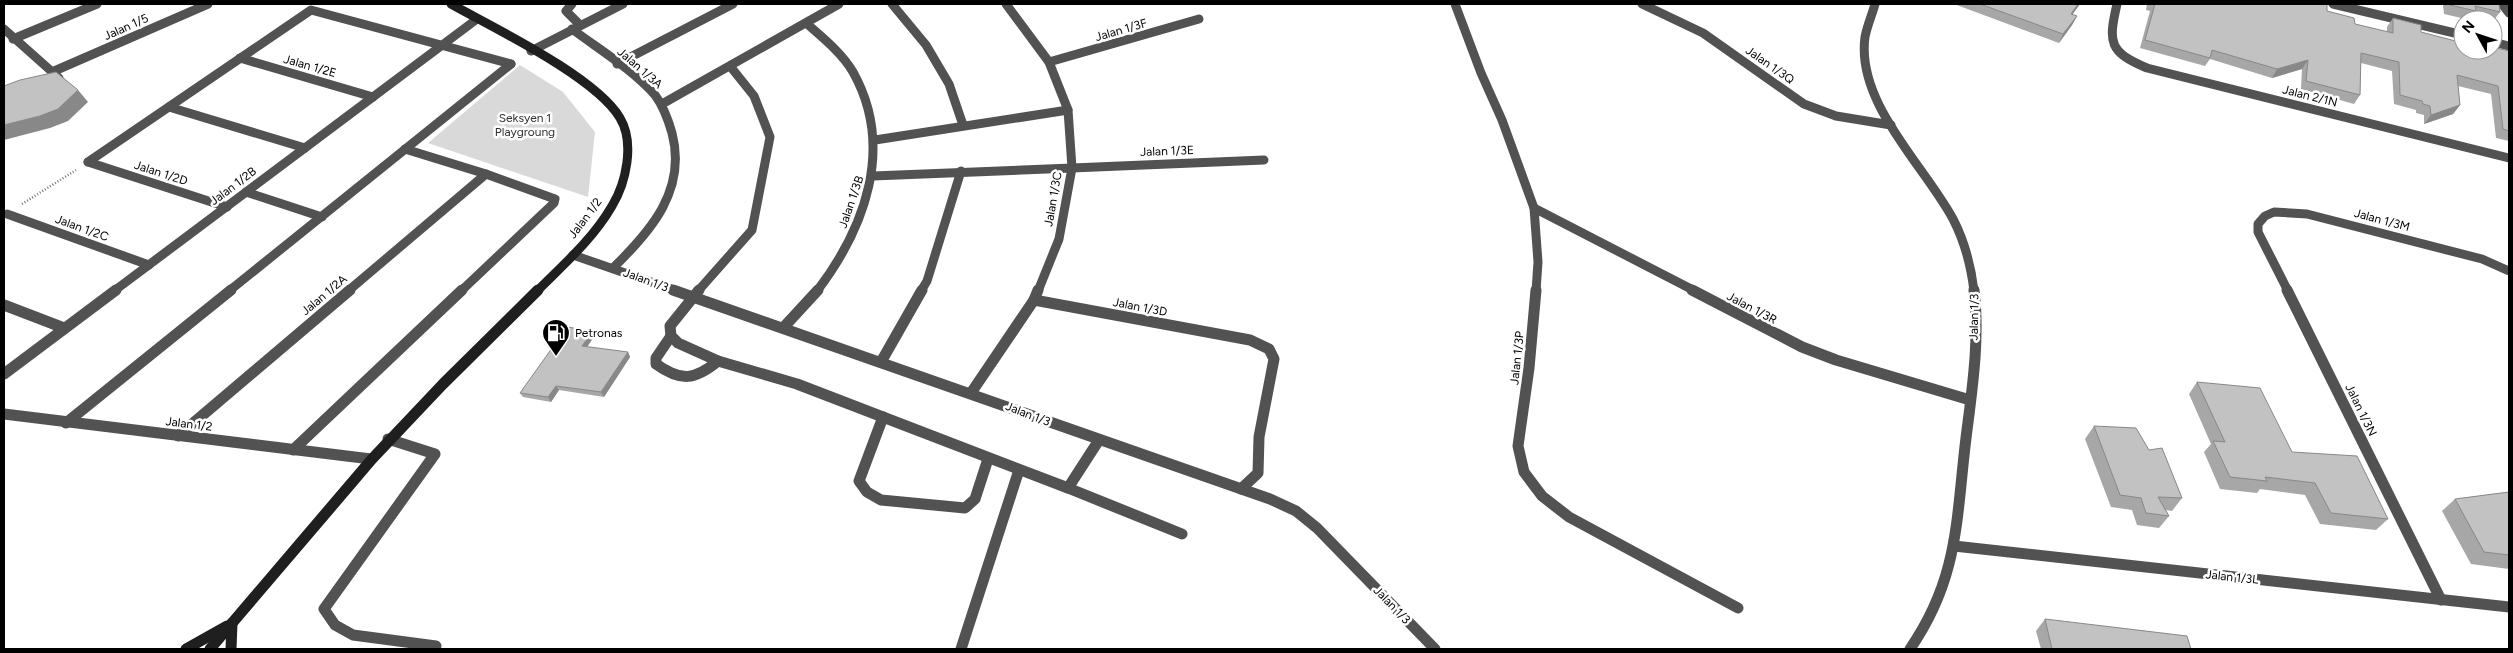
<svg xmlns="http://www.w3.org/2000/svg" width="2513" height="653" viewBox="0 0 2513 653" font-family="Figtree,sans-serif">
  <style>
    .green { fill: #d9d9d9 }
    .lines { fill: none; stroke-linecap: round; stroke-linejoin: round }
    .path { stroke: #747474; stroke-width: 2.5; stroke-dasharray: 1 2; stroke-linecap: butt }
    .lane-far1 { stroke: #525252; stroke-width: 9 }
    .lane { stroke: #525252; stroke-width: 11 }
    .street-far1 { stroke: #525252; stroke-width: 9 }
    .street { stroke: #525252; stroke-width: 11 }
    .secondary-far1 { stroke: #1f1f1f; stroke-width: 9 }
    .secondary { stroke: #1f1f1f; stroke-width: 11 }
    .wall { fill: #a7a7a7 }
    .shaded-wall { fill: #888 }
    .building { fill: #c2c2c2; stroke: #888 }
    .labels { text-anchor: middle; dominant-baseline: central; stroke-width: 5; stroke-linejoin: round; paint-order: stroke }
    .street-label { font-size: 12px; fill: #000; stroke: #fff }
    .park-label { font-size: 12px; fill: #303030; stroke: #fff }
    .poi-label { font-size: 12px; fill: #000; stroke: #fff; text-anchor: start }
  </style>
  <rect width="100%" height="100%" fill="#fff"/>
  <path class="green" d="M520 65 563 92 595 132 588 197 428 143Z"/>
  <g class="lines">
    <path class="path" d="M22 204 76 170"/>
    <g class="lane-far1">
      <path d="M892 4 926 45 949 84 963 125"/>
      <path d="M4 29 59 78"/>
      <path d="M13 39 97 4"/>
      <path d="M617 64 733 4"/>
      <path d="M169 107 305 148"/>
      <path d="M875 140 1068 110"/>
      <path d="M405 149 486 174"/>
      <path d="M88 162 311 10 511 64"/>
      <path d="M873 176 1072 168"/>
      <path d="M246 192 322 217"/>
      <path d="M229 291 511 64"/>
      <path d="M698 291 752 230 770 137 754 96 730 66"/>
      <path d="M921 291 927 281 961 171"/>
    </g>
    <g class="lane">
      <path d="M699 290 670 326 671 336 678 343 718 361 797 384 1068 488 1099 440"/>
      <path d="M4 305 64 328"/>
      <path d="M671 336 656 358V364C681 382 695 380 718 361"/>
      <path d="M881 362 922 290"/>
      <path d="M883 417 859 481 867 492 881 500 965 508 975 499 988 459"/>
      <path d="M66 423 231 290"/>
      <path d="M388 439 435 454 324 609 335 625 353 635 436 646"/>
      <path d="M1068 488 1182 534"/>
      <path d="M961 649 1019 470"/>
    </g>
    <g class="street-far1">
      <path d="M572 4 566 11 580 25"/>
      <path d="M1006 4 1049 62 1068 110 1072 168 1059 239 1038 291"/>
      <path d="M1455 4 1481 73 1502 120 1534 208 1538 262 1536 291"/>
      <path d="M1642 4 1703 33 1804 104 1836 116 1891 125"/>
      <path d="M1875 4C1872 15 1867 26 1865 37 1856 103 1924 165 1953 219 1965 242 1971 266 1974 291"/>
      <path d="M2117 4C2108 43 2109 52 2147 68L2509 158"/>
      <path d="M2333 4 2463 35"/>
      <path d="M2502 4 2509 13"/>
      <path d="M806 23C823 38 842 53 853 72 895 147 865 228 817 291"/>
      <path d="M572 29C600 50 632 69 655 95 664 107 668 119 672 133 687 190 651 231 613 268"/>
      <path d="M2493 42 2509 46"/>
      <path d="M531 51 623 4"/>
      <path d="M240 58 373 97"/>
      <path d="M1049 62 1199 19"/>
      <path d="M52 72 208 4"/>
      <path d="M662 104 839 4"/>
      <path d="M88 162 227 207"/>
      <path d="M1072 168 1264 160"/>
      <path d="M1534 208 1695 291"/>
      <path d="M7 214 149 265"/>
      <path d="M573 255 677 291"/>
      <path d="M114 291 477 19"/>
      <path d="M348 291 486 174 555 199 554 203 461 291"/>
      <path d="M2288 291 2258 232V224L2265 216 2274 212 2307 214 2482 259 2509 271"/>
    </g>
    <g class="street">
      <path d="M673 290 1270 499 1296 511 1317 528 1435 649"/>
      <path d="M1536 290 1529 368 1518 446 1524 472 1542 496 1569 517 1738 608"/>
      <path d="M1692 290 1802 347 1836 360 1970 400"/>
      <path d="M2287 290 2441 600"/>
      <path d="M1034 300 1250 340 1269 349 1274 359 1259 437 1258 473 1241 489"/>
      <path d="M783 328 818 290"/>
      <path d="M4 374 116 290"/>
      <path d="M971 393 1034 300 1038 290"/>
      <path d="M4 414 371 459"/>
      <path d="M178 436 350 290"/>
      <path d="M293 450 462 290"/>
      <path d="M1954 546 2509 607"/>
      <path d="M1910 649C1959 578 1956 520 1966 438 1972 390 1980 339 1974 290"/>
    </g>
    <path class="secondary-far1" d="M451 4C494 28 596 77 620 118 635 143 626 183 612 206 593 239 563 265 537 291"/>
    <g class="secondary">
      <path d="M186 649 227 626"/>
      <path d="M210 649 372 459 443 384 538 290"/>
      <path d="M231 649 232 623"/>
    </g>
  </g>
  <g class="wall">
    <path d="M1954 4H2080L2072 15 2077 16 2072 25 2059 43Z"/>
    <path d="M2147 4H2327V11L2355 24 2387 32V27L2393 18 2421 32 2463 50 2509 51V141L2496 138 2491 94 2458 86 2460 105 2453 114 2424 124V115L2416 113V110L2394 104 2392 71 2361 63 2360 95 2354 104 2301 89 2302 69 2272 78 2210 59 2205 66 2140 48 2150 11 2146 10Z"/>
    <path d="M2439 4H2499L2500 12 2494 20 2473 16 2470 20 2444 14 2443 5Z"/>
    <path d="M593 331 595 335 587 347 628 352 630 357 604 397 559 390 551 402 523 397 520 393Z"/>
    <path d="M2197 382 2292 452 2388 519 2376 530 2320 524 2305 495 2260 489 2257 493 2220 489 2204 452 2211 444 2189 394Z"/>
    <path d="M2094 426 2149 450 2182 498 2172 511 2166 510 2169 516 2159 528 2137 525 2132 510 2111 507 2085 439Z"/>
    <path d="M2509 492V569L2471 564 2442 511 2455 499Z"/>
    <path d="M2045 619 2191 649H2041L2036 631Z"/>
  </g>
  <g class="shaded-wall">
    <path d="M2078 4H2080L2066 23 2071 14Z"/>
    <path d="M2077 16 2072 25 2059 43 2063 34Z"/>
    <path d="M2308 60 2302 69 2272 78 2277 69Z"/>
    <path d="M78 90 88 102 68 121 50 128 4 140V125Z"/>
    <path d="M2460 105 2453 114 2424 124 2431 115Z"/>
    <path d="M593 331 595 335 585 350 582 346Z"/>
    <path d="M628 352 630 357 604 397 601 392Z"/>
    <path d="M556 386 559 390 551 402 548 397Z"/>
  </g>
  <g class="building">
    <path d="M1980 4H2078L2071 14 2077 16 2063 34Z"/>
    <path d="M2155 4H2327V11L2354 18 2355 24 2393 33V18L2421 25V32L2463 43V50H2493V47L2509 51V131L2503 129 2498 86 2457 75 2460 105 2431 115 2430 106 2423 104 2422 101 2400 95 2399 62 2361 53 2360 95 2306 81 2308 60 2277 69 2212 50 2210 58 2145 40Z"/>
    <path d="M2450 4H2499L2500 12 2475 6 2476 11 2450 5Z"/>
    <path d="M56 72 78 90 58 109 40 116 4 125V86L20 80Z"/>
    <path d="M567 327 593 331 582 346 628 352 601 392 556 386 548 397 520 393Z"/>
    <path d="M2197 382 2260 388 2292 452 2357 456 2388 519 2331 513 2315 483 2265 477 2267 481 2230 477 2213 441 2225 442Z"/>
    <path d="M2094 426 2136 428 2149 450 2162 448 2182 498 2158 497 2169 516 2146 513 2141 498 2120 495Z"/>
    <path d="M2509 492V555L2484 552 2455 499Z"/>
    <path d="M2045 619 2187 636 2191 649H2052Z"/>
  </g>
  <defs>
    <symbol id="fuel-pin" viewBox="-11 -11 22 30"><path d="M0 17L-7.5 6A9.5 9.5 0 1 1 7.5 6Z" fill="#000" stroke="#fff"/><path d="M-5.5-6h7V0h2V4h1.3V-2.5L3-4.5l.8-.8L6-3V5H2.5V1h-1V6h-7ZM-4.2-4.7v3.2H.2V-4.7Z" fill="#fff"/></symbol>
  </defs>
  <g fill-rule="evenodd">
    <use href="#fuel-pin" x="540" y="317" width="32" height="43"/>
  </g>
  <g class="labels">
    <g class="street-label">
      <text transform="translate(126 27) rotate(-24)">Jalan 1/5</text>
      <text transform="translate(1121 30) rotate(-16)">Jalan 1/3F</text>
      <text transform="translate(1770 65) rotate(35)">Jalan 1/3Q</text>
      <text transform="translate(310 66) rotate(16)">Jalan 1/2E</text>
      <text transform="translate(640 68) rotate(41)">Jalan 1/3A</text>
      <text transform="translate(2310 96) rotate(14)">Jalan 2/1N</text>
      <text transform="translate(1167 151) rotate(-2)">Jalan 1/3E</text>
      <text transform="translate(161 173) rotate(18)">Jalan 1/2D</text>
      <text transform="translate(233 186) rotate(-37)">Jalan 1/2B</text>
      <text transform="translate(1053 199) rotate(-80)">Jalan 1/3C</text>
      <text transform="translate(851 202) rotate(-71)">Jalan 1/3B</text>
      <text transform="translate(585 218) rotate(-53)">Jalan 1/2</text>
      <text transform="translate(2382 220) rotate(15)">Jalan 1/3M</text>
      <text transform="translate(82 228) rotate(20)">Jalan 1/2C</text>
      <text transform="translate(646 280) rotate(20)">Jalan 1/3</text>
      <text transform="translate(324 295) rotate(-40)">Jalan 1/2A</text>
      <text transform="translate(1140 307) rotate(11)">Jalan 1/3D</text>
      <text transform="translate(1752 308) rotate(28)">Jalan 1/3R</text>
      <text transform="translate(1974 317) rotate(-89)">Jalan 1/3</text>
      <text transform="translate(1517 358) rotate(-84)">Jalan 1/3P</text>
      <text transform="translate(2361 410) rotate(64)">Jalan 1/3N</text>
      <text transform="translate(1028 414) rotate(21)">Jalan 1/3</text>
      <text transform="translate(189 424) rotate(7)">Jalan 1/2</text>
      <text transform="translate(2232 577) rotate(6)">Jalan 1/3L</text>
      <text transform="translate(1392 605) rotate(46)">Jalan 1/3</text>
    </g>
    <g class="park-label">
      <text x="525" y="118">Seksyen 1<tspan x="525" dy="14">Playgroung</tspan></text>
    </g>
    <g class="poi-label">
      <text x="575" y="333">Petronas</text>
    </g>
  </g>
  <rect width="2513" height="653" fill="none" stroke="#000000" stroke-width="10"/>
  <g transform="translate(2478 35) rotate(310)"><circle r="24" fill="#ffffff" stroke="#999999"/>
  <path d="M0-4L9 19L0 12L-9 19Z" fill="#000000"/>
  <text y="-8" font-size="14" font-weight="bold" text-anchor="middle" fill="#000000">N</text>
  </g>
</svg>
